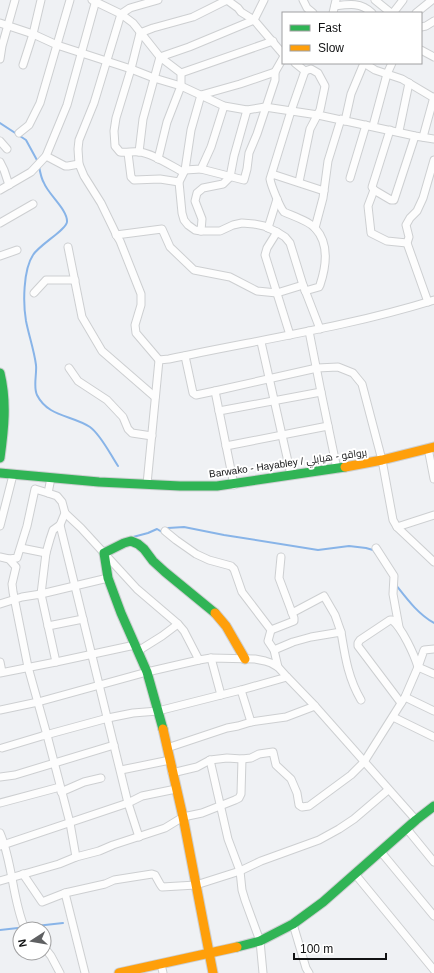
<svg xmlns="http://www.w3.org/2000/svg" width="434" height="973" viewBox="0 0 434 973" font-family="Arial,Cairo,sans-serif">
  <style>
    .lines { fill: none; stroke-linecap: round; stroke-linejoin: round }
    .stream { stroke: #88b4e8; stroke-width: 2 }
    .street-casing { stroke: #cdcfd1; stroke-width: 9 }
    .fast-casing { stroke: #cdcfd1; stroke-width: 11 }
    .slow-casing { stroke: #cdcfd1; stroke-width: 11 }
    .street { stroke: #fdfdfd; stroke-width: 7 }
    .fast { stroke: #30b455; stroke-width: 9 }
    .slow { stroke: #ff9f0a; stroke-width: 9 }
    .labels { text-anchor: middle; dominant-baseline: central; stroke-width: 4; stroke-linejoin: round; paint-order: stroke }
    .street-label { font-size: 10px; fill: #111213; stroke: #fff }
  </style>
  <rect width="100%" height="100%" fill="#eff1f4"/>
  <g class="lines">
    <g class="stream">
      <path d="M0 123 26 140 38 162"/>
      <path d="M39 166C40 172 41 178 44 183 48 194 68 210 67 222 66 230 39 245 33 255 23 270 23 304 26 321 29 336 34 350 36 365 37 374 33 387 37 395 48 417 72 415 90 427 101 435 110 454 118 466"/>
      <path d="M133 537 148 533 157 529 162 532 168 528 184 527 224 535 318 550 349 546 366 548 373 550 376 554"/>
      <path d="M396 585C407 599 418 614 434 623"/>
      <path d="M0 930 63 923"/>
    </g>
    <defs>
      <g id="street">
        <path d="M92 0 121 14 133 23 160 57 181 73V86L167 122 158 159"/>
        <path d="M158 0 130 8 121 14 94 103 79 140 78 149 79 164 84 176 101 203 117 236 120 241 141 294V305L135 325 136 333 159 360"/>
        <path d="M303 0 307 8 313 13"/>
        <path d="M375 0 391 13"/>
        <path d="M335 6C349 4 361 2 372 13"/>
        <path d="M333 13 336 0"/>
        <path d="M393 13 403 0"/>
        <path d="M416 13 432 0"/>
        <path d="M0 23 33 34 57 45 131 69 154 78 181 86 224 106 247 110 265 107 318 115 415 136 434 139"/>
        <path d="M421 27 426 26 434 21"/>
        <path d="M421 50 434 57"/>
        <path d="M0 59 2 46 15 0"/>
        <path d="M295 63 305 71"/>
        <path d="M364 63 375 70 402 79 434 98"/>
        <path d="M23 65 33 34 41 0"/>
        <path d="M305 71 291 111 270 179C271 185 280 208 284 212 293 216 309 221 315 228 330 244 326 267 320 285L319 287 305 291"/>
        <path d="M275 72 240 84 201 95 191 130 185 170 179 182 182 213 184 220 188 225 195 230 201 231H220L233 225 242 223 254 224 264 226 277 232 285 237 290 243 303 285 320 329"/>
        <path d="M181 73 273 41"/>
        <path d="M345 121 351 94 364 63"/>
        <path d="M373 126 387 74 392 63"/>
        <path d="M390 130 372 187 374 190 368 206 371 233 387 241 407 243"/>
        <path d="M399 131 409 83"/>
        <path d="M19 133 29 125 40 103 70 0"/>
        <path d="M423 137 434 97"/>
        <path d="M0 141 7 149"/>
        <path d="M139 152 143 119 160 57 189 47 254 20 264 0"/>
        <path d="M128 153 131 177 134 180 160 179 179 182"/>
        <path d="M46 156 65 166H68L79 164"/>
        <path d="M0 162 4 170 9 185"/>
        <path d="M201 169 244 180 247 169 249 153 257 134 275 80V72L283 58"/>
        <path d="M185 170 201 169 211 147 224 106"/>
        <path d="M183 172C173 167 150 152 139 152 133 151 127 153 120 152L115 146 114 131 116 118 131 69 140 33 153 28 193 17 227 0 238 8 241 12 254 20 283 54"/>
        <path d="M272 174 324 191"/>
        <path d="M350 178 366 125"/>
        <path d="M299 182 310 129 320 110 325 86 318 73 311 69 305 71"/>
        <path d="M0 190 31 172 46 156 67 105 96 0"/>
        <path d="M374 190 391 200H394L415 136"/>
        <path d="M0 223 33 204"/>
        <path d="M268 228 277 199"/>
        <path d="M315 228 323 198 328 161 341 119"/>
        <path d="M201 231 202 219 195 201 197 193 203 188 223 184 230 177 234 156 247 110"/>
        <path d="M277 232 267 248 265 255 290 335"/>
        <path d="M116 235 162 229 170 247 194 270 230 277 257 291 277 293 303 285"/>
        <path d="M68 247 82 317 102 351 155 397"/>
        <path d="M0 256 17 250"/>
        <path d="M34 293 46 280H75"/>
        <path d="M428 302 407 243 409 237 406 225 410 218 417 211 423 198 434 160"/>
        <path d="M309 331 321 392 337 469"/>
        <path d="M261 342 291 475"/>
        <path d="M185 356 193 393 196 395 215 391"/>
        <path d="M69 368 78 381 107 400 123 417 128 429 132 433 152 436"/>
        <path d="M219 411 321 392"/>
        <path d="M226 446 328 426"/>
        <path d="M428 448 434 479"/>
        <path d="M51 478 48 493 57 496 62 502 65 513 81 528 137 589 178 624 184 631 199 660"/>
        <path d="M147 484 159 360 169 359C258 340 347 327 434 300"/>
        <path d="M234 485 215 391 317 368 338 367 353 373 362 384 382 460 393 520 397 527 434 562"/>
        <path d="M65 513 60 525 53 530 50 539 46 553 41 594 108 578"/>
        <path d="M60 525 128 803 139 837"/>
        <path d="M0 526 13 475"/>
        <path d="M397 527 434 515"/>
        <path d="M165 531 176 540 196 554 209 560 231 566 234 569 242 592 271 630 268 641 274 650 278 667"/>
        <path d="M21 548 46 553"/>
        <path d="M376 548 394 576 393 594 399 627"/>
        <path d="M0 557 9 559 16 567 12 584 13 592 28 667 47 735 70 823 76 857"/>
        <path d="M9 559 17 558 27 526 35 489 48 493"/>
        <path d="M0 604 22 597 41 594 56 662"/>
        <path d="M292 613 324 596 335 615 341 632"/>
        <path d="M48 626 83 619"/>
        <path d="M271 630 294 621V618L279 578 281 557"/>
        <path d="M274 650 293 642 311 637 341 632C345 656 348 678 361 700"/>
        <path d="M138 651 162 636 178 624"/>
        <path d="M211 658 221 695 241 690 251 722"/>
        <path d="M0 662 2 672"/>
        <path d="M0 673 56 662 135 645"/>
        <path d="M241 690 287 677"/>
        <path d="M405 697 434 711"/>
        <path d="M401 703 358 646V643L360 640 390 620H392C402 628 414 654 418 667L434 674"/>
        <path d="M0 710 38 702 147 672 199 660 211 658 255 659 265 661 271 663 278 667 287 677 315 706 416 820"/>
        <path d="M393 717 434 737"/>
        <path d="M2 748 42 736 108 718 133 713 158 711 221 695"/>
        <path d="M167 748 227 728 238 726 251 722 286 717 315 706"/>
        <path d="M210 760 228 839 240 871 242 890 245 900 260 941 263 973"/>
        <path d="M121 770 170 760"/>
        <path d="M172 773 197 767 210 760 227 758 242 759 251 758 259 754 273 752 276 765 291 779 297 793 299 805 302 807 309 806 351 775 364 762 405 697 418 667 424 650 434 649"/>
        <path d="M0 777 15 775 114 745"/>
        <path d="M61 792 84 782 101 778"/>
        <path d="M0 803 60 787"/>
        <path d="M407 829 434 862"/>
        <path d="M0 833C13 863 12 899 25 929"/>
        <path d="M0 846 128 803 142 796 176 789"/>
        <path d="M381 852 434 916"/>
        <path d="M23 874 42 902 65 893 105 884 114 880 152 874 155 875 160 884 162 887 196 885 240 871 261 861 319 840 339 829 354 819 388 790"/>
        <path d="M355 874 434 970"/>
        <path d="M0 881 59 864 76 857 99 851 113 845 165 828 183 817 202 813 235 800 239 798 241 794 242 759"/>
        <path d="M65 893 85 973"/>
        <path d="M293 924 306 968 309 973"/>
        <path d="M44 947 51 956 60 973"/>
        <path d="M161 964 163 973"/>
      </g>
      <g id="fast">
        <path d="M0 373C7 402 4 429 0 458"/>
        <path d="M0 473 99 482 180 486H217L345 467"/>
        <path d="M163 729 147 672 121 613 108 578 104 553 124 543 131 541 138 544 144 549 153 561 165 572 215 613"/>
        <path d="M237 947 260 941 293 924 323 902 416 820 434 806"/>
      </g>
      <g id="slow">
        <path d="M345 467 382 460 434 447"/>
        <path d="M215 613 226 626 245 659"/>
        <path d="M163 729 183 817 213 973"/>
        <path d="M119 973 237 947"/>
      </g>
    </defs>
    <use href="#street" class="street-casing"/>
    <use href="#fast" class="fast-casing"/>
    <use href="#slow" class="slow-casing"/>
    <use href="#street" class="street"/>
    <use href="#fast" class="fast"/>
    <use href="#slow" class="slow"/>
  </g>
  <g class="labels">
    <g class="street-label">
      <text transform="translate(288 463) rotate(-8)">Barwako - Hayabley / برواقو - هيابلي</text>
    </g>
  </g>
  <rect x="282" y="12" width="140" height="52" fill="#ffffff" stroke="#a0a0a1"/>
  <rect x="290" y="25" width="20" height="6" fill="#30b455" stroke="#a0a0a1"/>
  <text x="318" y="32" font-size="12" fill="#111213">Fast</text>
  <rect x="290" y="45" width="20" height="6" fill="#ff9f0a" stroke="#a0a0a1"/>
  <text x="318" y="52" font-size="12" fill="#111213">Slow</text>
  <g transform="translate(32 941) rotate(258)"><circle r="19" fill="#ffffff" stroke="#a0a0a1"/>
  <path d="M0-3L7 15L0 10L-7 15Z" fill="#5f6062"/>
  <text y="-6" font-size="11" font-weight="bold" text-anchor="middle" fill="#111213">N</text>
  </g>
  <path d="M294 953v6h92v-6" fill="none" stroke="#111213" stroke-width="2"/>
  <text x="300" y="953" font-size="12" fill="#111213" stroke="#ffffff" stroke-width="3" paint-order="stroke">100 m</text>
</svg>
